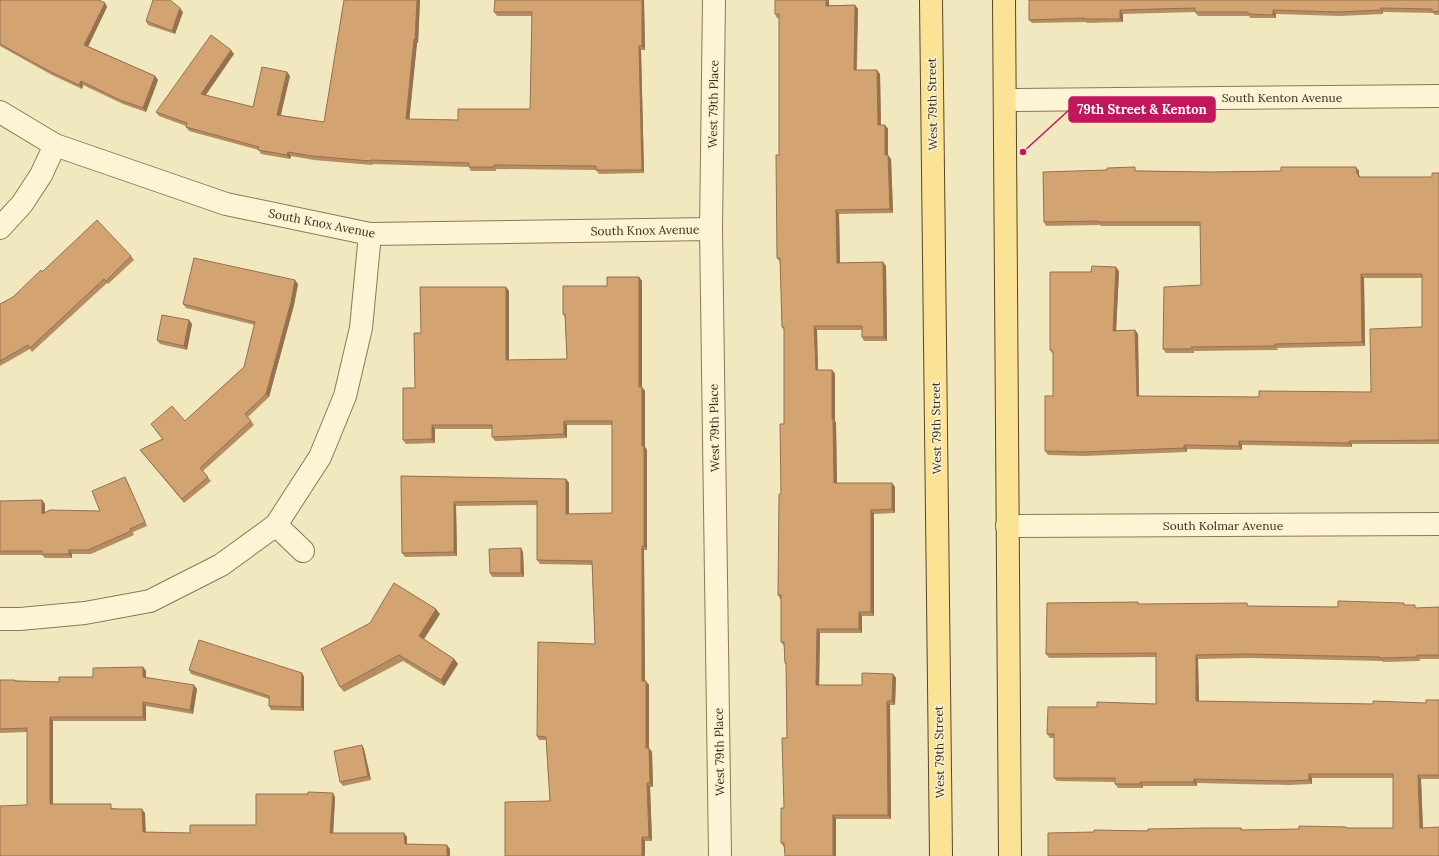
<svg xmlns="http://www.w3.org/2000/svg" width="1439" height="856" viewBox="0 0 1439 856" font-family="Lora,serif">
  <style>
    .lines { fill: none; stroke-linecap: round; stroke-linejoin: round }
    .minor-casing { stroke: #8d7856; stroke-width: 24 }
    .major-casing { stroke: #5b452b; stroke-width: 24 }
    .minor { stroke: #fcf4d4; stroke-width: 22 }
    .major { stroke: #fae394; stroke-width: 22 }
    .wall { fill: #b68c62 }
    .shaded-wall { fill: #947250 }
    .building { fill: #d4a372; stroke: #947250 }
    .labels { text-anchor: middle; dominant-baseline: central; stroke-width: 3; stroke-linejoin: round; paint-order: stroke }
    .street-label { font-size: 12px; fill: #3c2e1c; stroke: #f9f1d0 }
    .leader { fill: none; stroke: #c2185b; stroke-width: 1.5 }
    .callout-dot { fill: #c2185b; stroke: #f9f1d0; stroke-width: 1.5 }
    .callout { fill: #c2185b; stroke: #c2185b; stroke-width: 1.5 }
    .callout-label { font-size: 13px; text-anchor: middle; font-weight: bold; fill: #fff }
  </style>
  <rect width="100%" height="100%" fill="#f2e8c0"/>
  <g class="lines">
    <defs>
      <g id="minor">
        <path d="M714 0 711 229 720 856"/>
        <path d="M1005 100 1439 96"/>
        <path d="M0 112 55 145 226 204 370 234 711 229"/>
        <path d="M0 228 22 204 41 175 55 145"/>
        <path d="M276 525 303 551"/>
        <path d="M1007 526 1439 524"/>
        <path d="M0 619H20L85 613 150 601 221 565 276 525 320 457 345 396 361 328 370 234"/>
      </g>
      <g id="major">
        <path d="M931 0 941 856"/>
        <path d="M1004 0 1010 856"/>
      </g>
    </defs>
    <use href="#minor" class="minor-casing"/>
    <use href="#major" class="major-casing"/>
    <use href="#minor" class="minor"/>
    <use href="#major" class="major"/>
  </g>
  <g class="wall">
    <path d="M0 0 105 3 107 7 88 46 155 76 158 80 146 112 123 104 83 85 82 89 52 75 0 46Z"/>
    <path d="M420 0 418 43H417L409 120H458L530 109 532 16H497L494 12 495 0H644L645 50H641L644 173 599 174 596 170 496 169V171H471L469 167 373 164 372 165 314 160 291 156 290 159 261 154 259 150 189 131 186 127V126L159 116 156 112 234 54 206 95 253 107 287 72 290 76 280 115 324 122Z"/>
    <path d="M1029 0H1439V15H1435L1433 13 1383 12V14L1340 16 1276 14V18H1250L1249 16H1198L1195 12 1123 14V22L1087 23 1086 22 1032 23 1029 20Z"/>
    <path d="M829 5H855L858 9 857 70 880 74 881 125H885L888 129V155L891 159 893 213 839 214 840 263 883 262 886 266 887 341H864L862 337V330H817L818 370H832L835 374V421L836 423 837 483H892L895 487V513L874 514V616H862V633H820L819 685H862L893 674 896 678 895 705H890L891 819H836L784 847 781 843 784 808 787 738 786 665 785 663 784 646 781 642V599H780L778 595 784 424V330L782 327 780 262 777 258 779 155V18H777L775 14Z"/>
    <path d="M183 12 175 34 148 25 146 21Z"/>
    <path d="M1356 167 1359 171V175L1361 177H1432L1439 173V444H1352V447L1242 445V450L1187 449V452L1084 456 1048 455 1045 451 1053 396V354L1050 350 1091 272 1119 271 1116 330H1135L1138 334 1139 396 1259 397 1371 392 1422 327V278H1364L1365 346 1277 348 1278 350 1194 351V353H1166L1163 349 1201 285 1200 226H1101L1100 225 1046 226 1044 222 1107 170 1210 172 1281 171Z"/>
    <path d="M131 256 134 260 108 284 107 283 32 352 30 349 0 366V304L13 297 42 272Z"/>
    <path d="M639 277 642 281V387L645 391V447L647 450V550H644L645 681 649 685V748L652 752 653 787H650L652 841H645V856H505L550 801 546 740H539L537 736 595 644 592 565 540 564 537 560V505L456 506 457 556 405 557 402 553 401 476 566 479 569 483V514L612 513V425H567V438L495 441 492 437V429H435V443L406 444 403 440 415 388 421 333 506 287 509 291V360L567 359 565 318 563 314 607 286Z"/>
    <path d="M298 284 294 305 269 397 248 417 254 425 203 471 211 481 184 503 140 450 162 439 151 424 185 421 244 367 255 325 186 308 183 304Z"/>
    <path d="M189 320 192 324 187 350 160 344 157 340Z"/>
    <path d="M125 477 127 481 147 526 133 532 134 535 91 554H72V558H45L42 555H0V501L42 500 45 504V512L100 511Z"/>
    <path d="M523 552 524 577H492L490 573Z"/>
    <path d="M1138 602 1139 604 1249 606 1338 607 1405 605 1417 608 1439 607V659H1420V661L1383 662 1382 661 1250 658 1198 659 1199 701 1373 704 1426 703 1439 700V779H1421L1423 828 1094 832 1241 828 1243 830 1393 828V778H1312V784L1289 785 1197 783V786H1143V788H1118L1115 784V782L1057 781 1054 778V738H1050L1047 734 1097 707 1156 704V657L1049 658 1046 654Z"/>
    <path d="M440 614 424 639 454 659 458 664 444 686 403 661 344 692 340 687Z"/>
    <path d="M143 667 146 671V678L197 689 193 714 146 706V721H53V804L114 808 145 813V832L190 833 256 825 335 797 333 833H404L407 837V844L450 849 0 856 27 805V732L0 733V680L59 682 93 677Z"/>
    <path d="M189 670 302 673 304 677V711L271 710 269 706V699L191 674Z"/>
    <path d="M362 745 364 749 371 780 343 786 340 782Z"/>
  </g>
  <g class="shaded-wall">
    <path d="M417 0H420L418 43 415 40Z"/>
    <path d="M642 0H644L645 50 642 46Z"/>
    <path d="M826 0H829V10L826 6Z"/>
    <path d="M105 3 107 7 87 49 84 45Z"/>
    <path d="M855 5 858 9 856 74 854 70Z"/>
    <path d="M180 8 183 12 175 34 172 31Z"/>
    <path d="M1381 8 1383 12V14L1381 10Z"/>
    <path d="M1120 10 1123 14V22L1120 19Z"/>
    <path d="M1273 10 1276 14V18L1273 15Z"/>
    <path d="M414 39 417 43 409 123 406 119Z"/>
    <path d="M639 46 641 50 644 173 642 170Z"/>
    <path d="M231 50 234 54 204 97 201 94Z"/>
    <path d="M877 70 880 74 881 129 878 125Z"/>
    <path d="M287 72 290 76 280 119 277 115Z"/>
    <path d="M155 76 158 80 146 112 143 108Z"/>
    <path d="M81 81 83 85 82 89 79 85Z"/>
    <path d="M885 125 888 129V159L885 155Z"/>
    <path d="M288 152 291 156 290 159 287 155Z"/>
    <path d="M888 155 891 159 893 213 890 209Z"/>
    <path d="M1356 167 1359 171V175L1361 178V181L1357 174Z"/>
    <path d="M836 210 839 214 840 267 837 263Z"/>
    <path d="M883 262 886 266 887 341 884 337Z"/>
    <path d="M1116 267 1119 271 1116 334 1113 331Z"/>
    <path d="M1361 274 1364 278 1365 346 1362 342Z"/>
    <path d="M639 277 642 281V391L639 387Z"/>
    <path d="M295 280 298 284 294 305 269 397 266 394Z"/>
    <path d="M506 287 509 291V364L506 360Z"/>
    <path d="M189 320 192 324 187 350 184 346Z"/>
    <path d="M814 326 817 330 818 374 816 370Z"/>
    <path d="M1135 330 1138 334 1139 400 1137 396Z"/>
    <path d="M832 370 835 374V421L836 423 837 487 834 483 832 419Z"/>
    <path d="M642 387 645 391V447L647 450V550L644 546 642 446Z"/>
    <path d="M564 421 567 425V438L564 434Z"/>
    <path d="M432 425 435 429V443L432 439Z"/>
    <path d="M1239 441 1242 445V450L1239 446Z"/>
    <path d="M1349 441 1352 444V447L1349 443Z"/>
    <path d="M1184 445 1187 449V452L1184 448Z"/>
    <path d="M125 477 127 481 147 526 145 522Z"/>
    <path d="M566 479 569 483V518L566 514Z"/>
    <path d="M892 483 895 487V513L892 509Z"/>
    <path d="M42 500 45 504V517L42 514Z"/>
    <path d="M454 502 456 506 457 556 454 552Z"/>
    <path d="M871 510 874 514V616L871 612Z"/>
    <path d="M642 546 644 550 645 685 642 681Z"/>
    <path d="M521 548 523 552 524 577 521 573Z"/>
    <path d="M69 550 72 554V558L69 554Z"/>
    <path d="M436 609 440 614 422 642 419 636Z"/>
    <path d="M859 612 862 616V633L859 629Z"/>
    <path d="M817 629 820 633 819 689 816 685Z"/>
    <path d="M1196 655 1198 659 1199 705 1196 701Z"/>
    <path d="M454 659 458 664 444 686 441 680Z"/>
    <path d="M143 667 146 671V681L143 677Z"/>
    <path d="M302 673 304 677V711L301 707Z"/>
    <path d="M893 674 896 678 895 705 892 701Z"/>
    <path d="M646 681 649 685V752L646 748Z"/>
    <path d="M194 685 197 689 193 714 190 710Z"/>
    <path d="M887 701 890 705 891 819 888 815Z"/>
    <path d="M143 702 146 706V721L143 717Z"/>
    <path d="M50 717 53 721V808L50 804Z"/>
    <path d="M362 745 364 749 371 780 368 776Z"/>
    <path d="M649 748 652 752 653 787 650 783Z"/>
    <path d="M1309 774 1312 778V784L1309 780Z"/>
    <path d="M1418 775 1421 779 1423 832 1420 828Z"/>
    <path d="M1194 779 1197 783V786L1194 782Z"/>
    <path d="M1140 782 1143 786V788L1140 784Z"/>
    <path d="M647 783 650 787 652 841 649 837Z"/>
    <path d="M333 793 335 797 333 838 330 833Z"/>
    <path d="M142 809 145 813 146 836 143 832Z"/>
    <path d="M833 815 836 819V856H833Z"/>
    <path d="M404 833 407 837V848L405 844Z"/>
    <path d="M642 837 645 841V856H642Z"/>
    <path d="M447 845 450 849V856H447Z"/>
  </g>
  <g class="building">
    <path d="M0 0H99L105 3 84 45 155 76 143 108 120 100 81 81 79 85 49 71 0 44Z"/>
    <path d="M153 0H170L180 8 172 31 146 21Z"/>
    <path d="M344 0H417L415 40 414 39 406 119 458 120V109H530L532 12H494L495 0H642V46H639L642 170H596V166L494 165V167H469V163L370 160V161L312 156 288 152 287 155 258 150 259 147 186 127 187 123 156 112 211 35 231 50 201 94 253 107 262 67 287 72 277 115 324 122Z"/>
    <path d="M775 0H826V6L855 5 854 70H877L878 125H885V155H888L890 209 836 210 837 263 883 262 884 337H862V326H814L816 370H832V419H833L834 483H892V509L871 510V612H859V629H817L816 685H862V673L893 674 892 701H887L888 815H833V856H785L784 843H781V808H784L782 738H787L786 663H785L784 642H781V595H778L779 494H781L780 424H784V327H782L780 258H777L776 155H779V14H775Z"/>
    <path d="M1029 0H1439V11L1432 12V9L1381 8V10L1338 12 1273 10V15L1248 14V12H1195V8L1120 10V19H1084V18L1029 20Z"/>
    <path d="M1135 167V171L1210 172 1281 171V167H1356L1357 174H1358L1359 177H1432V173H1439V440L1349 441V443L1239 441V446L1184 445V448L1082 452 1045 451V396H1053V351L1050 350V272H1091L1092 266 1116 267 1113 331 1135 330 1137 396 1259 397V391L1371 392 1370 329 1422 327V274H1361L1362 342 1275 344V346L1191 347V349H1163L1164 287 1201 285 1200 222H1098V221L1044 222 1043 172 1107 170V168Z"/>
    <path d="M97 220 131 256 106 281 104 279 30 348 28 345 0 361V304L13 297 41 270 42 272Z"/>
    <path d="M194 258 295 280 291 302 266 394 245 414 251 421 200 468 208 477 182 499 140 450 163 439 151 424 172 406 185 421 244 367 255 322 183 304Z"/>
    <path d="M607 277H639V387H642V446H644V546H642V681H646V748H649L650 783H647L649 837H642V856H505V802L550 801 546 737 537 736 538 642 595 644 592 561 537 560V501L454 502V552L402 553 401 476 566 479V514L612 513V421H564V434L492 437V425H432V439L403 440V388H415L414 333H421L420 287H506V360L567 359 565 314H563V286H607Z"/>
    <path d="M162 315 189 320 184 346 157 340Z"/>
    <path d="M125 477 145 522 130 529 131 531 88 550H69V554H42V551H0V501L42 500V514L50 510 100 511 92 491Z"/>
    <path d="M521 548V573H490L489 549Z"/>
    <path d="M394 583 436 609 419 636 454 659 441 680 399 655 340 687 321 649 370 623Z"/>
    <path d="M1338 601 1404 603V605H1415V608L1439 607V655H1417V657L1380 658V657L1247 654 1196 655V701L1373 704V701L1426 703V700H1439V775H1418L1420 828 1439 827V856H1048V833L1094 832V830L1148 831V829L1205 828H1241V830L1299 829V826L1346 827 1347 828H1393V774H1309V780L1286 781 1194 779V782H1140V784H1115V778H1054V734H1047L1048 707H1097V702L1156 704V653L1046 654 1047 603 1138 602V604L1247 603V606L1338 607Z"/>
    <path d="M199 640 302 673 301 707 269 706V696L189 670Z"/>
    <path d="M143 667V677L194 685 190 710 143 702V717H50V804H111V809H142L143 832 190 833V825H256V794H308V792L333 793 330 833H404L405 844 447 845V856H0V806L27 805V728L0 729V680H15V681L59 682V677H93V668Z"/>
    <path d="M362 745 368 776 340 782 334 751Z"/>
  </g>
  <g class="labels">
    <g class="street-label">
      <text x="1282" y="97">South Kenton Avenue</text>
      <text transform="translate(713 104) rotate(-89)">West 79th Place</text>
      <text transform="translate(932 104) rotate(-91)">West 79th Street</text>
      <text transform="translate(322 223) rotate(11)">South Knox Avenue</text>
      <text transform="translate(645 230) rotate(-1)">South Knox Avenue</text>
      <text transform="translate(714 428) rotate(-91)">West 79th Place</text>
      <text transform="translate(936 428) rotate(-91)">West 79th Street</text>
      <text x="1223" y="525">South Kolmar Avenue</text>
      <text transform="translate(719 752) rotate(-91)">West 79th Place</text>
      <text transform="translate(939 752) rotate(-91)">West 79th Street</text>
    </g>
  </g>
  <path class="leader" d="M1023 152L1069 110"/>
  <circle class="callout-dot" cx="1023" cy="152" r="4"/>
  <rect class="callout" x="1069" y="97" width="146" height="25" rx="4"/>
  <g class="callout-label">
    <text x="1142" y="114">79th Street &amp; Kenton</text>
  </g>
</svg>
